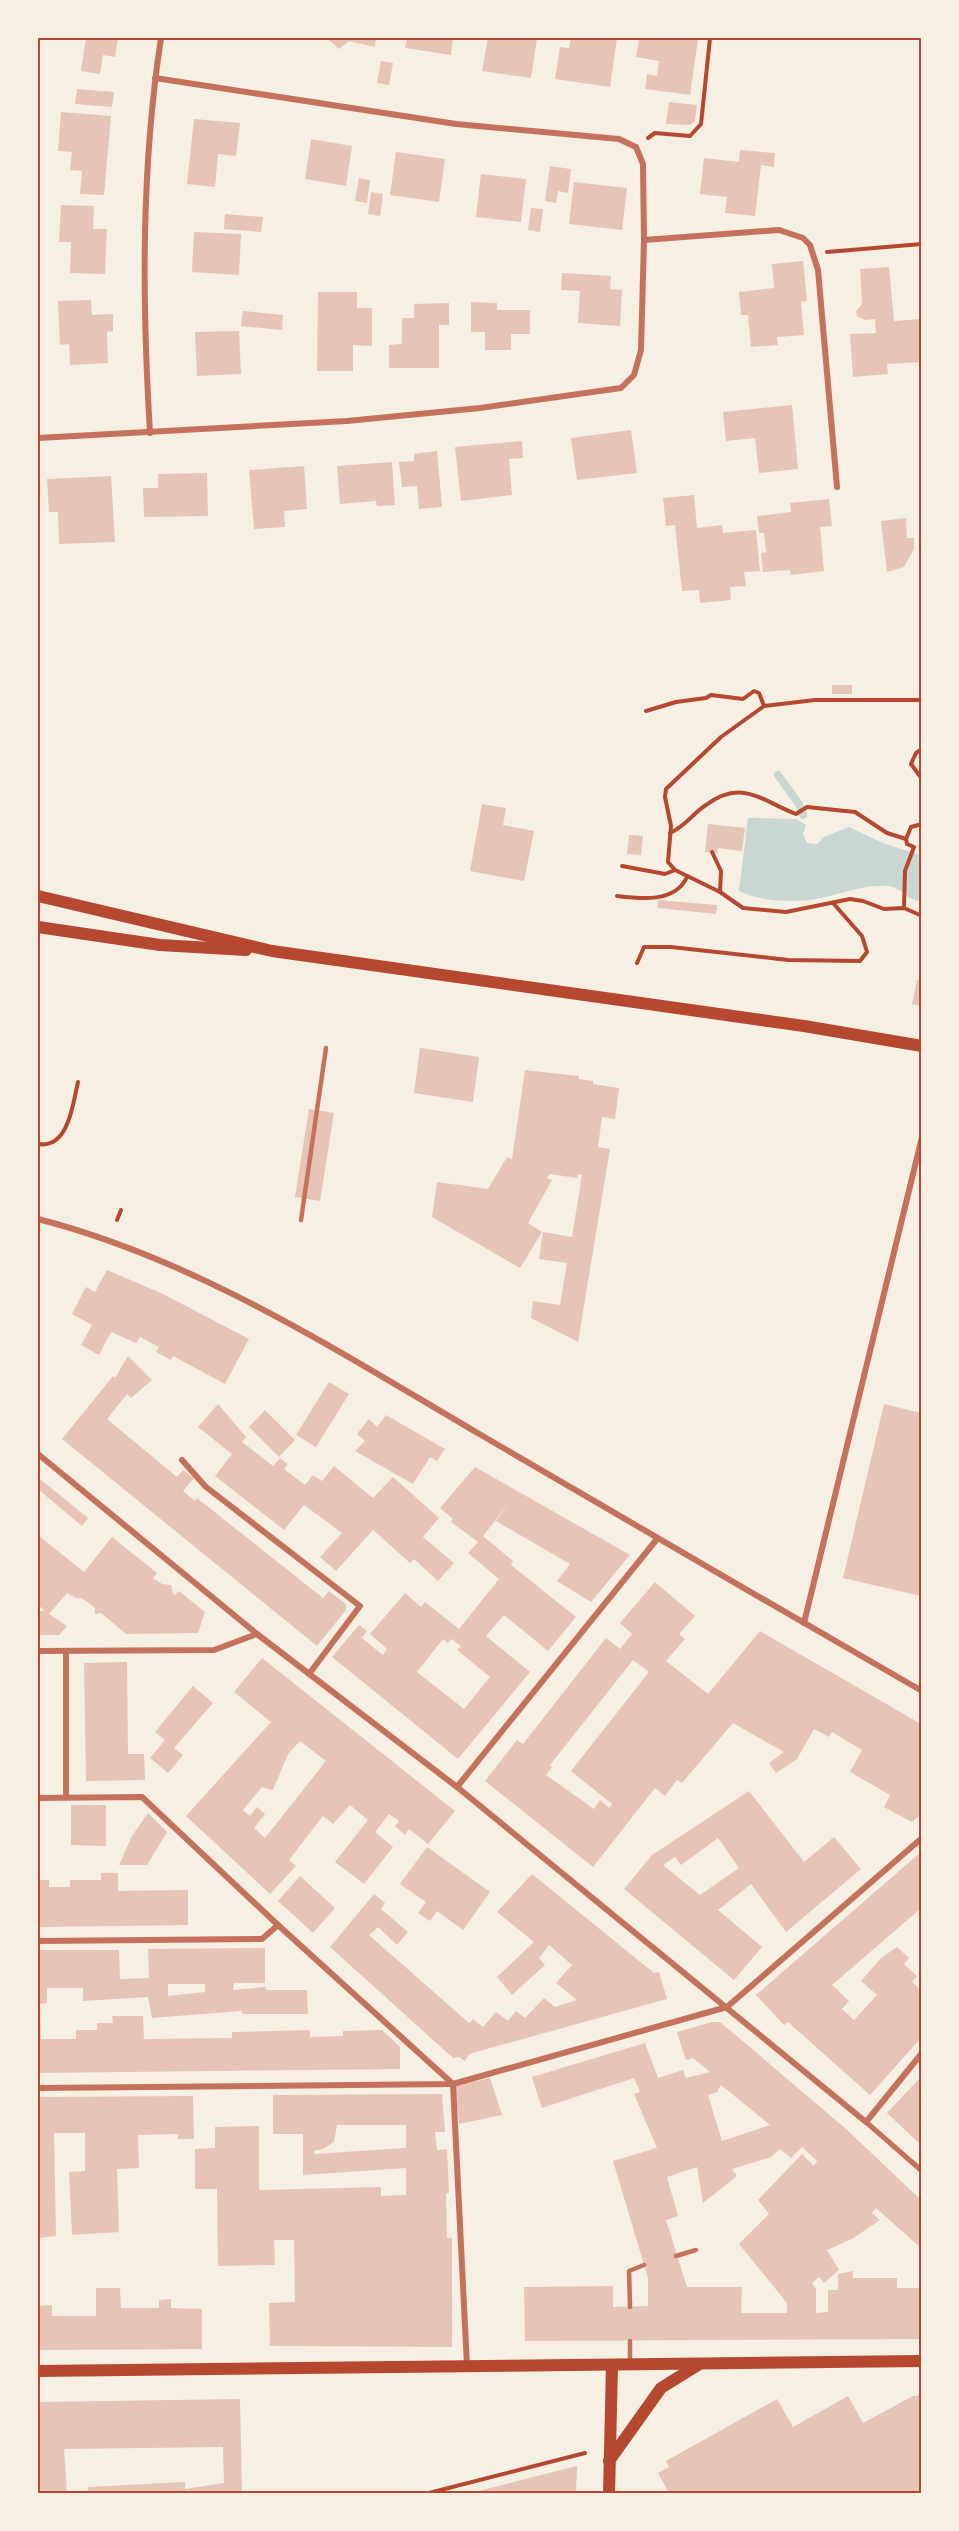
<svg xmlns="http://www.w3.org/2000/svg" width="959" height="2531" viewBox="0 0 959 2531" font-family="Inter,sans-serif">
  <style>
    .water { fill: #c9d6d2 }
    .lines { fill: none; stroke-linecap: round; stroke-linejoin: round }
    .stream { stroke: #c9d6d2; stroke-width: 8 }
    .building { fill: #e6c5b7; fill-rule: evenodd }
    .path { stroke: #b5482f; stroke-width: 4 }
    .service { stroke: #c5725c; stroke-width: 4.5 }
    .pedestrian { stroke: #c5725c; stroke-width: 5 }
    .minor { stroke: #c5725c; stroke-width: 6 }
    .secondary { stroke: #b5482f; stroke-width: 12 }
    .neatline { fill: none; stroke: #b5482f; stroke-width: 2 }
  </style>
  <rect width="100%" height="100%" fill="#f6efe4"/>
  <path class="water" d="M748 818 796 819 806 825 803 834 807 843 817 844 824 837 849 827 885 844 921 855 922 901C909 902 902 888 889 886 865 884 844 893 821 898 796 903 762 902 739 891Z"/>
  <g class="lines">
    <path class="stream" d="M778 775 799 804 803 815"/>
  </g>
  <g class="building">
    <path d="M86 38H118L115 57 103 55 100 74 81 71Z"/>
    <path d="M327 38H376L375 47 349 41 339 49Z"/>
    <path d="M407 38H453L451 55 405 48Z"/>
    <path d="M488 38H537L531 78 482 71Z"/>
    <path d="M571 38H617L610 87 555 79 560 47 569 48Z"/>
    <path d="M639 38 698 39 690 95 645 89 647 74 657 76 659 61 636 57Z"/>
    <path d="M381 61 393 63 389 85 377 83Z"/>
    <path d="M77 89 114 92 112 107 75 104Z"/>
    <path d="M669 102 697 105 695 121 690 125 666 124Z"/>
    <path d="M61 112 111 116 104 195 80 194 82 171 70 170 72 152 58 151Z"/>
    <path d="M194 119 240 123 236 156 218 154 215 187 187 184Z"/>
    <path d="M311 139 352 146 346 186 305 179Z"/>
    <path d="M740 150 775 153 774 167 761 165 755 216 725 213 727 197 700 194 704 158 739 162Z"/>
    <path d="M396 152 445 159 439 202 390 195Z"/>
    <path d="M550 166 571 169 568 193 558 191 556 203 545 201Z"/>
    <path d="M481 174 526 179 521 222 476 217Z"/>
    <path d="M359 178 370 180 367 203 355 201Z"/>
    <path d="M574 182 627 188 622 230 569 224Z"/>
    <path d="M371 192 383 194 380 216 368 214Z"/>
    <path d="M61 205 94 206 93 229H107L105 274 70 273 71 242H59Z"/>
    <path d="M531 208 543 209 540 232 528 230Z"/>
    <path d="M225 214 263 217 261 232 224 229Z"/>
    <path d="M194 232 241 234 239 275 192 272Z"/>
    <path d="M803 261 807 301 801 302 804 335 777 337 778 345 751 347 748 315H741L739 292 774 288 772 264Z"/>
    <path d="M889 267 894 321 921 319V362L887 364 888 374 853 377 850 334 876 333 875 319 865 320 857 316 856 311 862 304 860 269Z"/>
    <path d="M562 273 611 276 610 289 622 290 620 326 578 323 580 291 561 290Z"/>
    <path d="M318 292H357V308H372V346L353 345V371H317Z"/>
    <path d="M91 300 92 315 113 314V331L107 332 108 363 70 365 69 344 60 345 58 301Z"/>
    <path d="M471 302 497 303V310H530V334H511V350H485V332H471Z"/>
    <path d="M449 303V325H439V368H389V345L402 344V318H414V304Z"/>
    <path d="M243 311 283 315 282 330 241 326Z"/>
    <path d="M239 331 241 374 197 376 195 332Z"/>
    <path d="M792 405 798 469 759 473 755 438 726 441 723 412Z"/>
    <path d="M631 430 637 473 577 480 571 438Z"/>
    <path d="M522 441 523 458 509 459 512 495 461 501 455 447Z"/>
    <path d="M437 451 442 507 419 509 417 486 402 487 399 462 414 461V454Z"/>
    <path d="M392 462 395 505 377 506 376 501 340 504 337 466Z"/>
    <path d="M304 466 307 509 284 511 285 527 254 529 249 470Z"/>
    <path d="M207 473 208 516 144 517 143 488H158V474Z"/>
    <path d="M111 476 115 542 59 544 58 512H49L47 479Z"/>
    <path d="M694 495 697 528 722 525 723 533 756 530 760 571 744 572 746 586 730 587 731 600 700 603 699 590 682 591 675 525 666 526 663 498Z"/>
    <path d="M829 499 832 526 820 527 824 571 791 575 790 570 763 572 761 553 766 552 764 533H759L757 516 791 512 790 503Z"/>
    <path d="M906 518 907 538H914V549L904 567 887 572 881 521Z"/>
    <rect x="832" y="685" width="20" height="9"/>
    <path d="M482 804 506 808 503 825 534 831 524 881 470 871Z"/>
    <path d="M708 824 745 828 742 851 718 848 717 853 705 852Z"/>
    <path d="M629 835 643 836 641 855 627 854Z"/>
    <path d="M658 900 717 905 716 914 658 908Z"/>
    <path d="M917 980 921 981V1006L912 1004Z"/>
    <path d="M420 1048 479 1057 473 1102 414 1093Z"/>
    <path d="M525 1070 579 1076V1079L593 1081V1084L619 1088 615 1119 602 1117 598 1147 610 1149 578 1342 531 1318 533 1301 560 1305 567 1263 539 1259 543 1232 572 1237 582 1175 578 1174 577 1178 550 1174 547 1178 552 1180 528 1223 542 1232 520 1268 432 1217 437 1182 488 1189 507 1157 512 1159Z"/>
    <path d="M309 1109 334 1113 320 1201 295 1197Z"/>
    <path d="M107 1270 163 1294 249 1339 225 1384 173 1356 171 1360 156 1352 159 1347 140 1337 136 1343 111 1332 99 1355 81 1345 92 1325 72 1314 86 1287 95 1292Z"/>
    <path d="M128 1356 152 1380 131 1398 127 1394 107 1419 177 1477 183 1470 194 1478 183 1491 195 1501 197 1498 323 1598 329 1591 346 1604V1610L317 1646 62 1439 113 1376 115 1378Z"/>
    <path d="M329 1382 349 1394 316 1447 296 1435Z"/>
    <path d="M218 1404 246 1437 242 1442 273 1466 280 1458 288 1464 284 1469 305 1485 313 1475 322 1481 334 1466 373 1498 393 1477 439 1518 423 1537 454 1563 438 1581 414 1559 410 1563 373 1530 336 1571 320 1557 342 1533 304 1505 284 1530 215 1476 232 1454 198 1427Z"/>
    <path d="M884 1404 921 1413V1596L843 1578Z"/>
    <path d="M265 1410 295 1440 279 1457 249 1427Z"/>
    <path d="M386 1415 445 1449 437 1461 430 1457 413 1484 355 1451 365 1441 357 1434 369 1419 377 1427Z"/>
    <path d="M475 1467 630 1555 591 1602 557 1581 570 1564 496 1521 509 1503 483 1536 513 1561 511 1565 576 1617 548 1651 504 1615 486 1636 530 1672 458 1759 332 1657 359 1625 367 1631 362 1638 383 1655 387 1649 370 1634 405 1593 421 1607 425 1602 459 1629 499 1579 468 1553 478 1542 451 1522 453 1519 440 1508ZM443 1639 448 1643 451 1639 461 1646 457 1650 490 1677 464 1709 417 1672Z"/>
    <path d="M40 1479 88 1518 82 1526 38 1489Z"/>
    <path d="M38 1535 84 1572 112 1537 157 1573 153 1578 162 1584 171 1585 173 1593 175 1595 179 1591 205 1612 198 1633 126 1634 101 1613 95 1614V1608L82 1598H76L67 1593 49 1614 67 1626 59 1635H38V1611H45L38 1605Z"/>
    <path d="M655 1582 695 1616 679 1634 685 1639 666 1661 708 1694 760 1631 921 1724V1814L912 1822 884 1807 890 1795 850 1772 862 1750 832 1732 829 1737 814 1729 797 1759 776 1773 769 1763 784 1752 733 1723 682 1783 677 1780 665 1796 655 1788 593 1867 485 1781 517 1740 523 1744 606 1638 620 1649 632 1634 620 1623ZM633 1660 649 1672 571 1771 612 1804 609 1808 600 1800 594 1809 546 1775 552 1767 550 1765Z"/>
    <path d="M262 1658 455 1811 428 1844 409 1829 405 1835 395 1826 399 1821 389 1814 375 1832 393 1847 364 1884 335 1862 368 1820 350 1805 333 1824 323 1816 289 1860 296 1866 270 1894 186 1816 271 1722 234 1692ZM300 1741 326 1761 265 1838 254 1828 265 1814 257 1807 250 1816 243 1810 262 1787 273 1790 288 1754Z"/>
    <path d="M127 1662 128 1754H144L145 1780 86 1781 84 1663Z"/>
    <path d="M193 1686 213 1703 174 1748 183 1755 168 1773 150 1758 165 1740 155 1732Z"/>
    <path d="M749 1791 804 1862 834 1837 861 1869 786 1932 751 1884 718 1910 762 1947 734 1980 624 1889 652 1855ZM718 1838 739 1868 700 1895 663 1865 675 1857 681 1865Z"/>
    <path d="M71 1805H106V1846L71 1845Z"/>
    <path d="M148 1813 167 1832 147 1865H119L132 1836Z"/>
    <path d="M427 1847 490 1892 463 1930 437 1911 430 1921 418 1913 426 1902 400 1884Z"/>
    <path d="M921 1852V1912L919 1910 832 1985 849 2001 842 2009 854 2020 877 1995 861 1981 881 1958 897 1947 909 1958 904 1964 917 1976 912 1982 921 1990V2038L870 2095 788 2022 784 2025 756 1995Z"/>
    <path d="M101 1873H118V1891L188 1890V1925L38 1927V1880H49V1887H70V1880H101Z"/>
    <path d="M532 1874 654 1973 659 1972 667 1999 469 2054 465 2061 459 2057 453 2058 330 1947 374 1894 385 1903 381 1909 408 1932 397 1945 378 1927 369 1935 469 2023 473 2019 483 2027 496 2012 508 2021 516 2011 525 2018 544 1998 555 2007 577 2000 556 1983 572 1965 549 1945 539 1958 545 1965 512 1995 497 1977 534 1942 497 1912Z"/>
    <path d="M300 1876 335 1908 313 1933 278 1901Z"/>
    <path d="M265 1948V1983H234L233 1990 266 1987V1990H307L308 2014H242V2011L152 2018 148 1997 83 2001V1988H47V2003L40 2004 41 2039H76V2030H97V2023H113L112 2016H143L144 2039 232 2038V2032L310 2030V2037L343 2036V2031L382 2030 400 2047V2069L38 2073V1950H119L120 1979 149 1978 148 1949ZM168 1984H205V1992L168 1996Z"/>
    <path d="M712 2022H720L751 2048 846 2129 921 2200V2248L876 2208 872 2213 880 2220 852 2239 827 2250 839 2270 824 2283 819 2277 812 2283 816 2289V2313L828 2312V2290H838V2274L853 2271V2278H897V2288H921V2339L525 2341 524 2287 613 2286V2307L648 2306V2278L613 2161 657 2148 634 2094 640 2092 634 2078 542 2108 532 2077 645 2043 658 2078 683 2070 686 2078 710 2072 693 2058 686 2060 677 2032ZM721 2085 770 2125 722 2141 708 2095 717 2092ZM802 2147 817 2161 814 2166 802 2154 758 2200 769 2214 739 2244 787 2303V2313H741L742 2287H687L666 2220 678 2216 667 2177 697 2167 703 2203 737 2176 732 2169 771 2157 780 2149 791 2158Z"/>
    <path d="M921 2077V2145L887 2113Z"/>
    <path d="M490 2078 502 2115 459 2124 455 2086Z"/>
    <path d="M442 2094 445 2132H435L437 2150 447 2149 449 2193H446L447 2238H452V2347L270 2346 269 2303 295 2302 294 2240H274L275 2265 218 2266 217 2189H195V2149L215 2148V2127L259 2126V2190L381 2187V2196L406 2195V2168L303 2175V2134H273V2095ZM337 2125H406V2148L314 2154V2151L323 2149 334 2142Z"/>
    <path d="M193 2096 194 2139H178V2134L138 2135 139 2168 117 2169 119 2232 72 2235 69 2172 85 2171V2133H54L56 2236 38 2238V2097Z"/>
    <path d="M96 2288H120L121 2308H159V2300L171 2299V2308L202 2309V2349L38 2350V2306L52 2305V2316H96Z"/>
    <path d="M921 2395V2493H669L658 2473 669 2467 666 2461 777 2399 793 2427 848 2396 863 2423 913 2396Z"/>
    <path d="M240 2399 242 2493H88V2487L185 2482V2489L224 2483 223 2447 64 2449 67 2493H38V2402Z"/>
    <path d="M577 2466 576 2493H471Z"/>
  </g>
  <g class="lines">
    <g class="path">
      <path d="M648 138 655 133 690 136 701 124 710 38"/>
      <path d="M827 252 922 244"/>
      <path d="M922 700H815L764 706 721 737 666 789 665 797 671 826 668 862 675 870 720 892 743 908 786 912 850 899 863 901 884 909 904 908 922 916"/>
      <path d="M646 711 676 702 706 698 711 695 743 699 754 691 759 693 764 706"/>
      <path d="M922 749 916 753 911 764 922 779"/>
      <path d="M670 833C686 826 692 814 706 805 742 778 762 801 796 814L807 807 855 812 887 833 906 839 907 844 914 847 905 871 904 908"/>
      <path d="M906 839 911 827 922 824"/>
      <path d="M712 852 721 871 720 892"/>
      <path d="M622 866 665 874 675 870"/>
      <path d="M617 896C641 899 675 903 687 877"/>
      <path d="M637 963 644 947H671L788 960 860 961 867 952 862 936 833 903"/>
      <path d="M38 1144C69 1149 73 1103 78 1082"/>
      <path d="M117 1220 121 1210"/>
      <path d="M425 2494 585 2453"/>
    </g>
    <g class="service">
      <path d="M301 1220 326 1048"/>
      <path d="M676 2256 696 2250"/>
      <path d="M630 2307 629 2271 644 2265"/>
      <path d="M630 2341V2362"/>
    </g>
    <path class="pedestrian" d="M866 2122 922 2171"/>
    <g class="minor">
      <path d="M644 240 779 230 803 238 810 245 818 270 837 487"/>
      <path d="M150 433C142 300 141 169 161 38"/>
      <path d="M38 438 347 421 480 408 621 388 634 375 641 350 644 240 643 164 636 147 619 139 456 124 155 78"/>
      <path d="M38 1219C198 1260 339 1352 481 1435 627 1521 775 1606 922 1691"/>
      <path d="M38 1454 257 1634 457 1787 866 2122 922 2053"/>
      <path d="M182 1460 206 1487 360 1606 309 1674"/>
      <path d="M804 1623 922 1137"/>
      <path d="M38 1651 214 1650 257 1634"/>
      <path d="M457 1787 657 1539"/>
      <path d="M66 1797V1651"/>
      <path d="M38 1798 142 1797 278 1925 453 2084 467 2366"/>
      <path d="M38 1941 262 1939 278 1925"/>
      <path d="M38 2088 453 2084 727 2007 922 1838"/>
    </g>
    <g class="secondary">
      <path d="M38 896 272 951 804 1026 922 1046"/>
      <path d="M38 927 160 945 246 950"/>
      <path d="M38 2371 922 2361"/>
      <path d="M609 2461 661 2388 698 2365"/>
      <path d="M609 2494 612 2365"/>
    </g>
  </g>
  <rect width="959" height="2531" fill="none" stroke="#f6efe4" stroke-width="78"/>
  <rect x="39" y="39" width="881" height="2453" class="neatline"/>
</svg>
